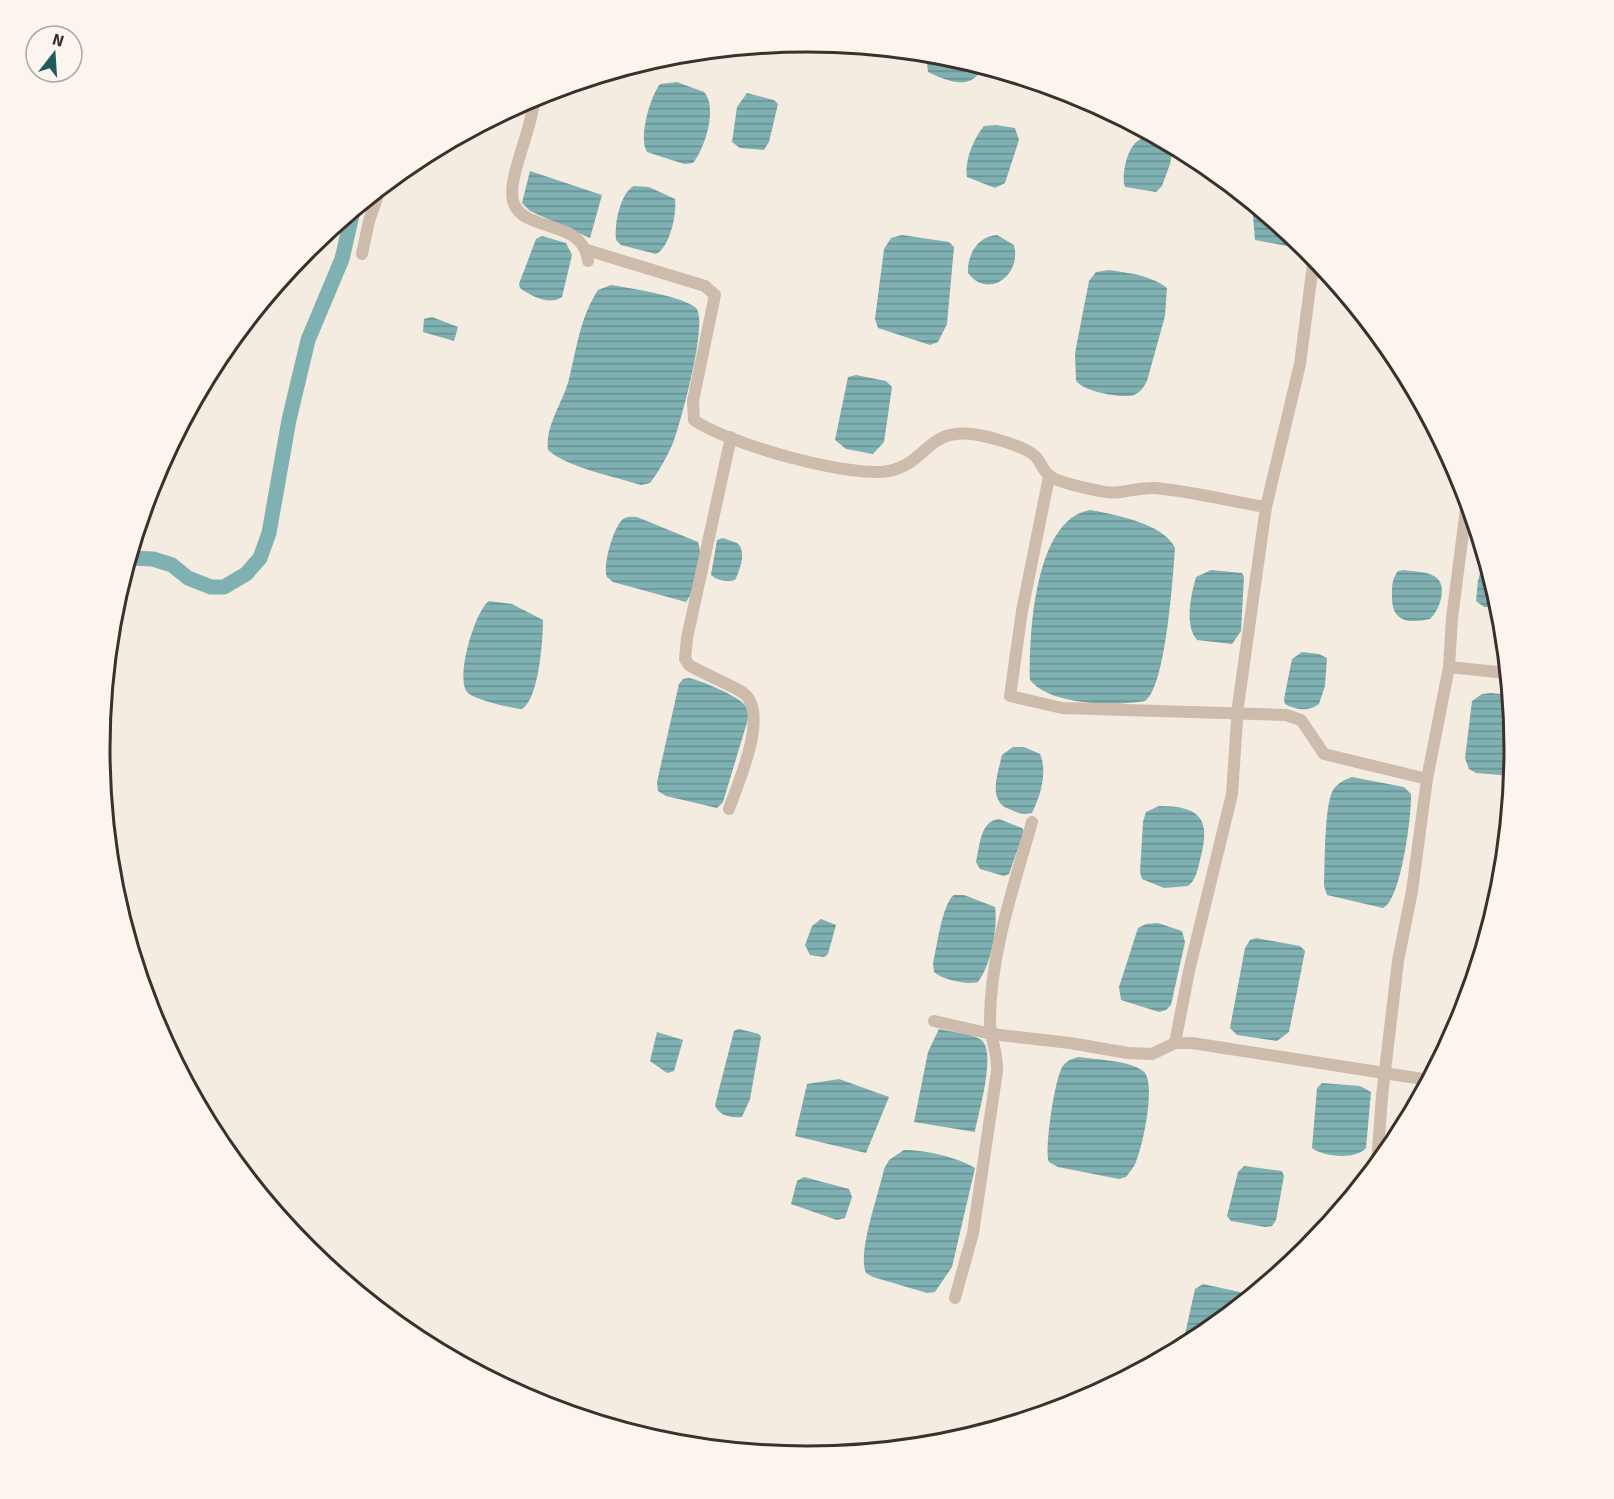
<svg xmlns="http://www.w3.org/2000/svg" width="1614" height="1499" viewBox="0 0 1614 1499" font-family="Signika,sans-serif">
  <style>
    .water { fill: url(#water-rules) }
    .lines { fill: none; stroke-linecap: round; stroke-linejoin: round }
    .canal { stroke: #7fb0b2; stroke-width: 15 }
    .minor { stroke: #cdbbac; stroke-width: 12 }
    .rim { fill: none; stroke: #3b302b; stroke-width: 3 }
  </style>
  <defs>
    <pattern id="water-rules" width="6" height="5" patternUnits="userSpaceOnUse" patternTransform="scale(1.5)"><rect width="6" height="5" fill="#7fb0b2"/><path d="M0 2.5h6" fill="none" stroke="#699091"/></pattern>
  </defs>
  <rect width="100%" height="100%" fill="#f4ebe1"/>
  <g class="water">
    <path d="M926 54 945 56 982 67C972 92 947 81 928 72Z"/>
    <path d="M677 82 704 92C718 107 705 148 693 163L684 164 647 152C638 138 650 97 660 84Z"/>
    <path d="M747 93 774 100 778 104 769 142 764 150 740 148 732 142 737 107Z"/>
    <path d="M996 125 1015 128 1019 140 1005 183 995 188 967 177C964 161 974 138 984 126Z"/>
    <path d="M1154 137 1173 147 1170 164 1162 186 1156 192 1125 187C1121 175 1127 147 1139 140 1143 137 1149 137 1154 137Z"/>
    <path d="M530 171 602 195 590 238 530 211 522 203Z"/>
    <path d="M634 186 649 187 675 199C677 213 670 247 656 254L621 245 616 240C614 225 620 193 634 186Z"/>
    <path d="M1252 204 1294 239 1287 246 1255 240Z"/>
    <path d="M902 235 949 242 954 247 947 324 938 342 930 345 878 328 875 319 884 249 891 238Z"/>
    <path d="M997 235 1014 245C1022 275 988 300 968 273 967 254 978 236 997 235Z"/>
    <path d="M542 236 566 243 572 255 562 297C550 306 531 296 520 288L519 284 536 239Z"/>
    <path d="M1109 270C1128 273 1151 275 1167 288L1165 316 1147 381C1143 388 1141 392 1134 395 1123 399 1080 391 1076 380L1075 353 1089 281 1096 272Z"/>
    <path d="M611 285C629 288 683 296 696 308 709 321 680 425 673 443 667 457 659 471 650 483L641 485C616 477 566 467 548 450 545 425 563 403 569 379 577 347 580 318 598 290Z"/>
    <path d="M432 317 458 327 454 341 423 332 424 319Z"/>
    <path d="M856 375 886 381 892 387 884 442 873 454 846 449 835 440 848 377Z"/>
    <path d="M1090 510C1113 514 1165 524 1175 548 1173 575 1166 687 1145 701 1115 706 1051 706 1030 680 1029 636 1034 519 1090 510Z"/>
    <path d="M637 517 698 542C704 558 696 589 686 602L613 582 607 577C602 566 614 526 623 519 627 516 633 517 637 517Z"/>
    <path d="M723 538 737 543C747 551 740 570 735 580 726 582 718 581 711 575L717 540Z"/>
    <path d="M1485 558 1500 607H1484L1476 601 1478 580Z"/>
    <path d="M1211 570 1242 573 1244 577 1241 631 1232 644 1197 640C1184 625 1191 595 1196 577Z"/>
    <path d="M1405 570C1413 572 1426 571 1434 576 1449 584 1440 610 1430 619 1406 624 1391 621 1392 594 1392 585 1392 579 1398 571Z"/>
    <path d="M489 601 512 604 543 620C543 639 539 699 522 709 510 708 476 700 468 693 454 681 475 610 489 601Z"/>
    <path d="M1302 652 1319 654 1327 658 1325 686 1319 704C1308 712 1296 710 1285 704L1284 699 1292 659Z"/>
    <path d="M689 678C702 681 736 695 745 705 749 709 748 714 748 719L723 802 717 808 666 796 658 791 657 782 679 684 683 679Z"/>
    <path d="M1491 693 1509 695 1514 750 1512 776 1476 773 1469 769 1465 758 1472 701 1482 694Z"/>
    <path d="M1013 747H1024L1040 754C1048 772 1040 797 1032 813 1023 815 1018 813 1009 809 987 801 998 773 1002 755Z"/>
    <path d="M1352 777 1404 787 1411 794C1412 814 1401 901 1383 908L1327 895 1324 886C1325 865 1324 806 1333 790 1338 783 1344 780 1352 777Z"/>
    <path d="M1159 806C1199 806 1211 818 1201 856 1198 867 1197 879 1188 886L1164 888 1142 879 1140 872 1143 822 1146 812Z"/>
    <path d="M999 819 1022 828 1024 831 1009 874 1004 876 980 869 976 862C980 845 980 821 999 819Z"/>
    <path d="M954 895H964L995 907C998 928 991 965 978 982 967 985 943 980 934 972L933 963C937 947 942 904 954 895Z"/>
    <path d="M821 919 836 925 828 954 824 957 810 955 805 945 812 926Z"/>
    <path d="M1158 923 1182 931 1185 942 1171 1005 1166 1010 1159 1012 1121 1000 1119 987 1138 928 1146 924Z"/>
    <path d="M1256 938 1300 946 1305 951 1289 1032 1277 1041 1237 1035 1230 1028 1245 948 1250 940Z"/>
    <path d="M739 1029 759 1034 761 1037 750 1099 742 1117C731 1118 719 1116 715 1105L734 1031Z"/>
    <path d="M939 1029C951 1032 969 1033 980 1039 998 1049 978 1114 975 1132L914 1122 928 1052Z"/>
    <path d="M657 1032 683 1040 674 1071 667 1073 650 1061Z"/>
    <path d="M1079 1057C1098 1060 1128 1060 1143 1071 1157 1081 1143 1146 1136 1162 1134 1167 1129 1173 1126 1177L1119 1179 1058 1167 1049 1162C1044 1150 1055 1076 1063 1066 1066 1061 1073 1058 1079 1057Z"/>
    <path d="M839 1079 889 1097 866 1153 795 1136 807 1084Z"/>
    <path d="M1322 1083 1360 1086 1371 1092 1366 1148C1356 1160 1323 1157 1312 1148L1317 1088Z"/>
    <path d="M904 1150C925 1150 957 1157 975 1168L952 1267 935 1292 927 1293 873 1277 866 1273C857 1252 879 1194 884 1169L889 1160Z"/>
    <path d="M1244 1166 1282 1171 1284 1176 1276 1220 1272 1226 1265 1227 1231 1221 1227 1216 1238 1172Z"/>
    <path d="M804 1177 849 1189 852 1197 845 1218 837 1220 791 1204 797 1181Z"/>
    <path d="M1203 1284 1240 1292 1248 1299 1200 1338 1182 1348 1195 1289Z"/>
  </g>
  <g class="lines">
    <path class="canal" d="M129 558 153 559 172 565 188 578 211 587H224L246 574 260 558 269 533 289 420 308 340 342 259 353 211"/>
    <g class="minor">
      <path d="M534 97C534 126 507 177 513 201 522 234 583 217 588 261"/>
      <path d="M587 250 705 286 715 295 693 401 694 420C726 443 856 481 893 470 928 460 928 429 972 434 987 436 1026 446 1036 457 1041 462 1043 471 1049 475 1055 482 1090 489 1100 491 1120 496 1136 487 1154 488 1191 491 1229 501 1266 507"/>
      <path d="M362 254 369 221 380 189"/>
      <path d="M1049 477 1022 611 1010 696 1062 708 1286 715 1301 720 1324 754 1427 779"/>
      <path d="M1449 667 1507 673"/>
      <path d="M729 809C738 783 771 711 742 692 725 682 706 675 689 665L685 659 687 638 731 437"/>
      <path d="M934 1021 991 1034 1070 1043 1128 1053 1152 1054 1175 1043H1192L1429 1080"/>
      <path d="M1175 1043 1189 971 1232 794 1238 706 1266 507 1300 364 1314 257"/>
      <path d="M1377 1164 1382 1096 1398 961 1412 891 1427 779 1449 667 1452 618 1467 501"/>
      <path d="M955 1298 973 1233 997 1071C998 1052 990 1039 990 1021 990 954 1014 886 1032 822"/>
    </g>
  </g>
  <path d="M0 0H1614V1499H0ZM110 749a697 697 0 1 1 1394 0a697 697 0 1 1-1394 0Z" fill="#fbf5ee" fill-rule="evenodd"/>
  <path class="rim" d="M110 749a697 697 0 1 1 1394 0a697 697 0 1 1-1394 0Z"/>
  <g transform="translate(54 54) rotate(17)"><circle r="28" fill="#fbf5ee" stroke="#aea6a0" stroke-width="1.5"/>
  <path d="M0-4.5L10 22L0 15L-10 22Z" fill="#1f5a5e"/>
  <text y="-9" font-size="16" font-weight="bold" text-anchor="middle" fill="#3b302b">N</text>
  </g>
</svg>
